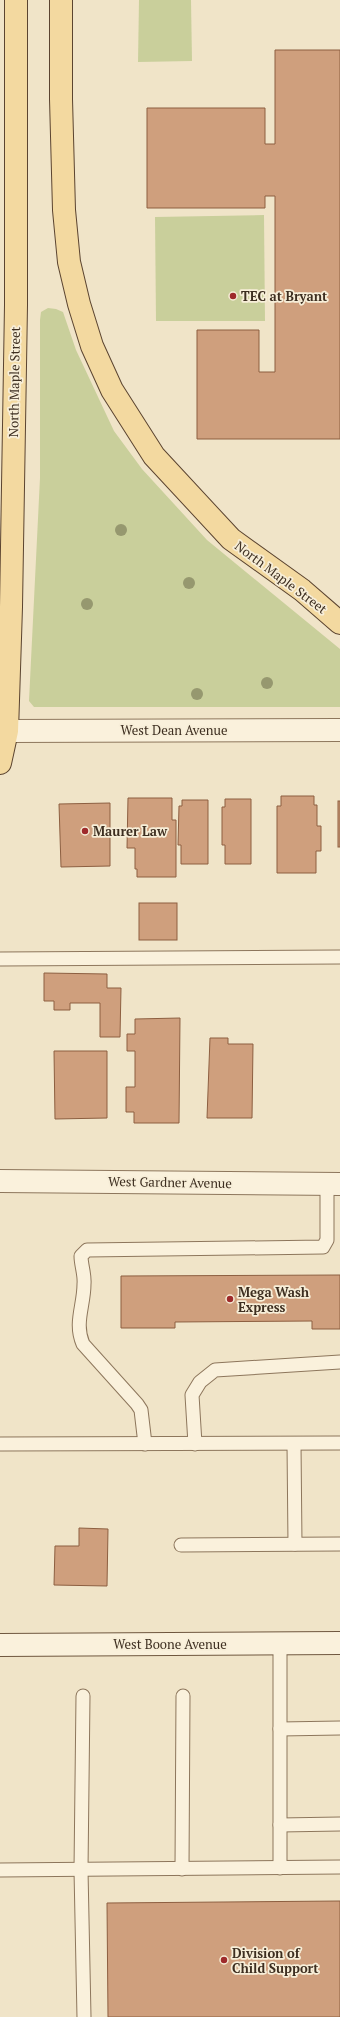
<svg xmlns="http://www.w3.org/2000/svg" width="340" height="2017" viewBox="0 0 340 2017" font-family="'PT Serif',serif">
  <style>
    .green { fill: #c9cf9b }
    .building { fill: #cf9f7d; stroke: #8d5f41 }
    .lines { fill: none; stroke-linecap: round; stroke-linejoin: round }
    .service-casing { stroke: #8d765c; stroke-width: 15 }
    .minor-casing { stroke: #8d765c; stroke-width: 24 }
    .secondary-casing { stroke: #6f573f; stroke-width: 24 }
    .primary-casing { stroke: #5b4430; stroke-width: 24 }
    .service { stroke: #faf1dc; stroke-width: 13 }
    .minor { stroke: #faf1dc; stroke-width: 22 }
    .secondary { stroke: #faf1dc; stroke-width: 22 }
    .primary { stroke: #f3d9a0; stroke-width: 22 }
    .tree { fill: #96986f }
    .poi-dot { fill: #9e2a2b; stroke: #f7eed8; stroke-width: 1.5 }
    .labels { text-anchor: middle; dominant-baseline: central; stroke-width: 3.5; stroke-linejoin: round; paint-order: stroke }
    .poi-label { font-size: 13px; font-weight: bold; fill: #3d2e20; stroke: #f7eed8; text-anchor: start }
    .street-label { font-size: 13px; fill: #3d2e20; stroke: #f7eed8 }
  </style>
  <rect width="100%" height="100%" fill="#f0e4c8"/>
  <g class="green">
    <path d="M139 0H191L192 61 138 62Z"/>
    <path d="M264 215 265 321H156L155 217Z"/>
    <path d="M48 308 56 309 63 312 76 350 114 431 142 469 207 540 340 649V707H34L29 701 40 478V320L41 312Z"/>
  </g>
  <g class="building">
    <path d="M275 50H340V439H197V330H259V372H275V196H265V208H147V108H265V144H275Z"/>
    <path d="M281 796H314V805H317V826H321V851H316V873H277V806H281Z"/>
    <path d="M128 798H172V820H176V877H137V869H135V848H127Z"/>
    <path d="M225 799H251V864H225V845H222V807H225Z"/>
    <path d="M182 800H208V864H181V845H178L179 806H182Z"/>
    <rect x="338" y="801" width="2" height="46"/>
    <path d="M110 803V866L61 867 59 804Z"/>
    <rect x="139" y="903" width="38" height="37"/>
    <path d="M44 973 107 974V988H121L120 1037H100V1003H70V1010H54V1001H44Z"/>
    <path d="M180 1018 179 1123H134V1112H126V1087H135V1051H127V1034H135V1019Z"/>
    <path d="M210 1038H228V1044H253L252 1118H207Z"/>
    <path d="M54 1051H107V1118L55 1119Z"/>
    <path d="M340 1275V1329H312V1321L175 1322V1328H121V1276Z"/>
    <path d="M79 1528 108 1529 107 1586 54 1585 55 1546H79Z"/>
    <path d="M340 1901V2017H108L107 1903Z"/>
  </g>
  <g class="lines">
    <defs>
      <g id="service">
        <path d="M0 959 340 957"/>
        <path d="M0 1444 340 1443"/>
        <path d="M145 1444 141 1410 137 1404 83 1344C74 1323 84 1306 84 1284 85 1275 81 1265 81 1256L87 1250 323 1247 327 1240V1183"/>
        <path d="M195 1444 192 1395 200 1382 215 1370 340 1362"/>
        <path d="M294 1444 295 1544"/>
        <path d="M181 1545 340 1544"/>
        <path d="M280 1643V1868"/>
        <path d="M83 1696 81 1870 84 2017"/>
        <path d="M280 1729 340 1728"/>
        <path d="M280 1825 340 1824"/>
        <path d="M182 1869 183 1696"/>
        <path d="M0 1870 340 1867"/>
      </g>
      <g id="minor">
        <path d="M7 731 340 730"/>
        <path d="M0 1181 340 1184"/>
      </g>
      <path id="secondary" d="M0 1645 340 1643"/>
      <g id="primary">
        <path d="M61 0V99L64 210 69 262 79 304 92 346 112 390 154 456 231 539 302 590 340 623"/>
        <path d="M0 763 7 731 11 607 16 305V0"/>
      </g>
    </defs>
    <use href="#service" class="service-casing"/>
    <use href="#minor" class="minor-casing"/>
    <use href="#secondary" class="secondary-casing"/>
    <use href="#primary" class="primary-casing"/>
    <use href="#service" class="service"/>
    <use href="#minor" class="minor"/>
    <use href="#secondary" class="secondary"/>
    <use href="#primary" class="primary"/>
  </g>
  <g class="tree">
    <circle cx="121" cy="530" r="6"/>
    <circle cx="189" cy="583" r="6"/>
    <circle cx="87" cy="604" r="6"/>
    <circle cx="267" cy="683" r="6"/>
    <circle cx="197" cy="694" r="6"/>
  </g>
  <g class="poi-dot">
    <circle cx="233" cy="296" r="4"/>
    <circle cx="85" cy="831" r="4"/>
    <circle cx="230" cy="1299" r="4"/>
    <circle cx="224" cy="1960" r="4"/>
  </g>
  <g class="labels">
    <g class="poi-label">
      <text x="241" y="296">TEC at Bryant</text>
      <text x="93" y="831">Maurer Law</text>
      <text x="238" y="1292">Mega Wash<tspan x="238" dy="15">Express</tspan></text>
      <text x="232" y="1953">Division of<tspan x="232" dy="15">Child Support</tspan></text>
    </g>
    <g class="street-label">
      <text transform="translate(14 382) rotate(-89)">North Maple Street</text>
      <text transform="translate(281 577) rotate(37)">North Maple Street</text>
      <text x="174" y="730">West Dean Avenue</text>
      <text transform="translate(170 1182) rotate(1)">West Gardner Avenue</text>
      <text x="170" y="1644">West Boone Avenue</text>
    </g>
  </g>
</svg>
